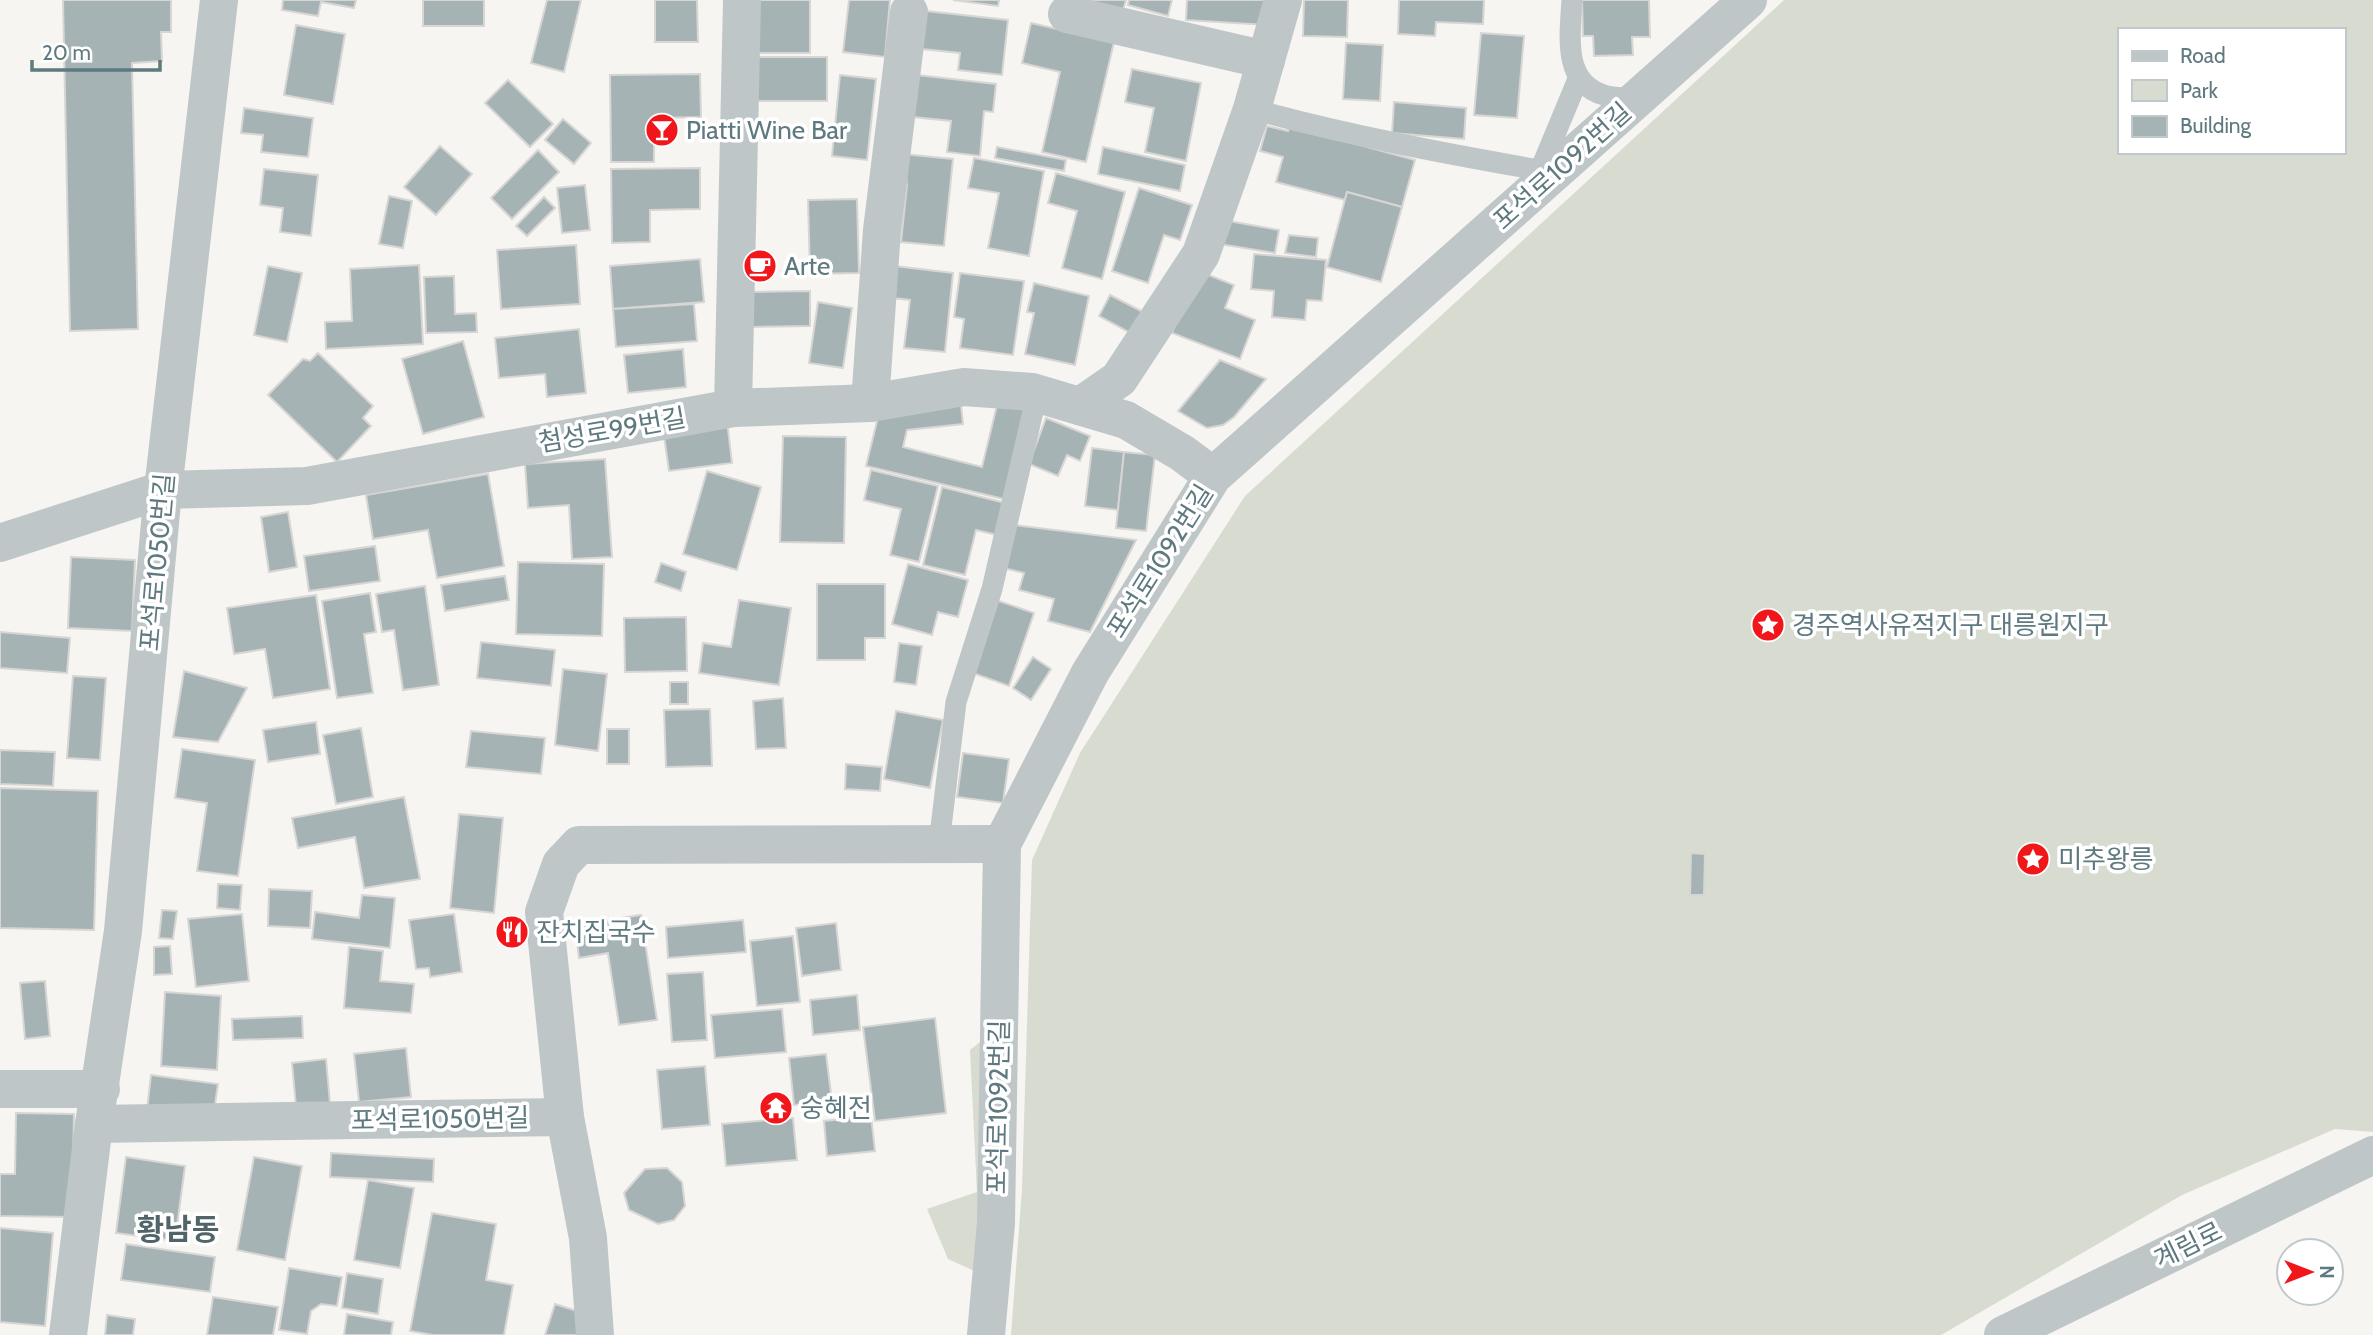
<svg xmlns="http://www.w3.org/2000/svg" width="2373" height="1335" viewBox="0 0 2373 1335" font-family="Cabin,'Noto Sans KR',sans-serif">
  <style>
    .green { fill: #d7dbd0; fill-rule: evenodd }
    .building { fill: #a6b3b5; stroke: #d7d6d4; stroke-width: 2 }
    .lines { fill: none; stroke-linecap: round; stroke-linejoin: round }
    .service { stroke: #bfc6c8; stroke-width: 21 }
    .minor { stroke: #bfc6c8; stroke-width: 38 }
    .tertiary { stroke: #bfc6c8; stroke-width: 38 }
    .labels { text-anchor: middle; dominant-baseline: central; stroke-width: 7; stroke-linejoin: round; paint-order: stroke }
    .poi-label { font-size: 26px; fill: #5e797f; stroke: #fff; text-anchor: start }
    .street-label { font-size: 26px; fill: #5e797f; stroke: #fff }
    .quarter-label { font-size: 30px; font-weight: bold; fill: #516469; stroke: #fff }
  </style>
  <rect width="100%" height="100%" fill="#f6f5f1"/>
  <g class="green">
    <path d="M1784 0H2373V1132L2335 1129 2182 1195 1941 1335H1011L1022 1189 1032 860 1080 753 1245 496ZM2119 30H2343V152H2119Z"/>
    <path d="M1017 1013 981 1274 948 1259 927 1209 977 1192 970 1050Z"/>
  </g>
  <g class="building">
    <path d="M63 0H171V32H161L162 61 132 63 138 329 70 331Z"/>
    <path d="M283 0H356L354 8 321 2 318 16 282 10Z"/>
    <rect x="423" y="0" width="61" height="26"/>
    <path d="M547 0H581L564 72 531 63Z"/>
    <path d="M655 0H697L698 42H655Z"/>
    <rect x="753" y="0" width="57" height="53"/>
    <path d="M849 0H890L885 57 843 52Z"/>
    <path d="M953 0H999L998 6Z"/>
    <path d="M1083 0H1126L1123 10Z"/>
    <path d="M1129 0H1172L1168 16 1128 5Z"/>
    <path d="M1187 0H1269L1267 25 1186 20Z"/>
    <path d="M1304 0H1348L1347 37 1303 36Z"/>
    <path d="M1399 0H1484L1483 24 1436 22 1435 36 1398 34Z"/>
    <path d="M1582 0H1649L1650 37H1632L1633 55 1594 56 1593 36H1583Z"/>
    <path d="M926 11 1008 20 1002 75 958 70 960 53 922 49Z"/>
    <path d="M1031 23 1114 42 1086 162 1042 152 1060 72 1022 63Z"/>
    <path d="M296 25 345 34 333 104 284 95Z"/>
    <path d="M1481 33 1524 36 1517 118 1474 115Z"/>
    <path d="M1346 43 1383 45 1380 101 1343 99Z"/>
    <rect x="747" y="57" width="80" height="44"/>
    <path d="M1132 69 1201 83 1186 161 1145 152 1154 108 1125 102Z"/>
    <path d="M700 74 701 117 654 118V162H611L610 75Z"/>
    <path d="M840 75 876 79 867 160 832 156Z"/>
    <path d="M917 75 996 84 993 112 984 111 980 156 947 152 951 121 913 117Z"/>
    <path d="M508 80 553 124 530 147 485 103Z"/>
    <path d="M1394 102 1466 108 1464 139 1392 133Z"/>
    <path d="M244 108 313 118 308 157 261 152 263 135 241 133Z"/>
    <path d="M563 119 591 143 574 164 545 140Z"/>
    <path d="M1267 126 1288 131 1290 126 1415 160 1402 207 1347 192 1345 200 1276 182 1283 157 1260 151Z"/>
    <path d="M440 146 472 174 436 215 404 187Z"/>
    <path d="M997 147 1066 160 1064 171 995 158Z"/>
    <path d="M1103 147 1185 165 1180 191 1098 174Z"/>
    <path d="M538 150 559 172 512 219 491 198Z"/>
    <path d="M903 154 953 159 944 246 901 242 907 185Z"/>
    <path d="M974 158 1044 171 1029 256 988 248 999 193 968 188Z"/>
    <path d="M700 168V209L650 210V242L612 243 611 169Z"/>
    <path d="M264 169 318 175 311 236 280 232 283 208 260 205Z"/>
    <path d="M1056 173 1125 192 1102 279 1062 268 1077 211 1048 203Z"/>
    <path d="M585 185 590 230 562 233 557 188Z"/>
    <path d="M1139 188 1192 205 1180 240 1164 235 1148 283 1112 271Z"/>
    <path d="M1347 192 1402 207 1381 282 1327 267Z"/>
    <path d="M389 196 412 201 403 248 379 244Z"/>
    <path d="M544 197 555 208 527 236 516 226Z"/>
    <path d="M857 199 859 273 810 274 808 200Z"/>
    <path d="M1223 220 1279 230 1275 253 1219 244Z"/>
    <path d="M1289 235 1318 238 1316 257 1285 253Z"/>
    <path d="M576 245 580 304 501 309 497 250Z"/>
    <path d="M1254 254 1326 260 1322 301 1307 300 1305 320 1272 317 1274 291 1251 289Z"/>
    <path d="M700 259 704 302 613 309 610 266Z"/>
    <path d="M419 265 423 344 326 349 325 322 352 321 350 269Z"/>
    <path d="M886 265 953 273 945 352 904 348 910 300 884 297Z"/>
    <path d="M268 266 302 273 287 342 254 335Z"/>
    <path d="M1196 270 1234 285 1225 308 1255 320 1240 359 1172 333Z"/>
    <path d="M960 273 1024 281 1013 355 960 348 964 319 954 317Z"/>
    <path d="M454 276 455 314 476 313 477 332 426 333 424 277Z"/>
    <path d="M1034 283 1089 296 1075 365 1025 354 1034 313 1027 312Z"/>
    <path d="M810 291V326L750 327V292Z"/>
    <path d="M1110 295 1145 313 1134 335 1099 316Z"/>
    <path d="M818 302 852 308 843 368 809 363Z"/>
    <path d="M694 304 697 341 616 347 613 309Z"/>
    <path d="M579 329 586 393 547 397 545 374 499 378 495 338Z"/>
    <path d="M463 341 484 417 423 434 402 359Z"/>
    <path d="M683 349 686 387 628 393 624 355Z"/>
    <path d="M318 353 373 406 363 418 371 426 337 462 268 395 303 359 310 361Z"/>
    <path d="M1220 360 1266 379 1234 417 1223 425 1207 428 1178 411Z"/>
    <path d="M960 395 963 424 907 430 903 447 982 467 998 401 1030 409 1008 500 866 466 881 405Z"/>
    <path d="M1046 418 1090 436 1080 461 1067 455 1058 476 1029 464Z"/>
    <path d="M727 421 732 463 669 471 663 429Z"/>
    <path d="M783 436 846 437 844 543 780 542Z"/>
    <path d="M1092 448 1124 452 1118 510 1085 506Z"/>
    <path d="M1124 452 1155 455 1146 531 1116 528Z"/>
    <path d="M605 459 612 557 572 559 569 505 528 508 525 464Z"/>
    <path d="M871 470 938 486 919 562 890 555 901 509 864 500Z"/>
    <path d="M707 471 761 487 737 570 683 554Z"/>
    <path d="M488 474 504 566 437 578 428 530 373 539 366 495Z"/>
    <path d="M942 487 1005 503 997 535 976 530 965 575 923 565Z"/>
    <path d="M288 512 297 567 269 572 261 517Z"/>
    <path d="M1014 525 1136 540 1090 632 1048 621 1054 599 1019 590 1024 573 1003 568Z"/>
    <path d="M375 546 380 581 309 591 304 556Z"/>
    <path d="M71 557 135 560 132 631 68 628Z"/>
    <path d="M518 562 604 564 602 636 516 634Z"/>
    <path d="M661 563 686 572 681 591 655 582Z"/>
    <path d="M908 564 968 580 958 617 938 612 932 635 892 624Z"/>
    <path d="M505 576 509 600 445 611 441 585Z"/>
    <path d="M817 584H885V638H865V660H817Z"/>
    <path d="M425 586 439 685 403 690 394 630 382 632 376 594Z"/>
    <path d="M370 593 376 632 364 634 373 693 337 698 322 601Z"/>
    <path d="M316 595 330 689 273 698 265 649 234 654 227 608Z"/>
    <path d="M739 600 791 608 779 685 699 673 703 643 731 647Z"/>
    <path d="M996 600 1034 613 1009 686 970 672Z"/>
    <path d="M686 617 687 671 625 672 624 618Z"/>
    <path d="M0 632 70 638 67 673 0 668Z"/>
    <path d="M481 642 555 650 551 686 477 678Z"/>
    <path d="M899 643 922 646 916 685 894 682Z"/>
    <path d="M1033 657 1051 669 1031 700 1013 688Z"/>
    <path d="M563 669 607 674 598 751 555 745Z"/>
    <path d="M184 671 247 688 218 742 173 737Z"/>
    <path d="M73 676 106 678 100 760 67 758Z"/>
    <rect x="670" y="682" width="18" height="22"/>
    <path d="M783 698 786 748 756 749 753 701Z"/>
    <path d="M710 709 712 766 666 767 664 710Z"/>
    <path d="M896 711 943 720 930 788 884 779Z"/>
    <path d="M316 722 320 754 268 762 263 730Z"/>
    <path d="M361 728 373 797 336 804 323 735Z"/>
    <rect x="607" y="729" width="22" height="35"/>
    <path d="M471 731 545 738 541 774 466 767Z"/>
    <path d="M182 749 255 760 238 876 197 871 207 803 175 798Z"/>
    <path d="M0 750 55 752 53 786 0 784Z"/>
    <path d="M963 753 1009 759 1003 803 957 797Z"/>
    <path d="M846 764 882 767 880 791 845 789Z"/>
    <path d="M0 788 98 791 94 930 0 928Z"/>
    <path d="M404 797 420 879 364 888 355 837 298 848 292 818Z"/>
    <path d="M459 814 503 818 494 913 450 908Z"/>
    <path d="M1691 853 1705 854 1704 895H1690Z"/>
    <path d="M218 884 242 885 240 910 217 908Z"/>
    <path d="M269 889 312 891 310 928 268 926Z"/>
    <path d="M362 895 395 898 390 948 312 939 315 912 359 918Z"/>
    <path d="M162 910 177 911 173 939 159 938Z"/>
    <path d="M242 914 249 981 196 987 188 919Z"/>
    <path d="M454 914 462 972 430 977 429 968 416 969 409 920Z"/>
    <path d="M641 915 657 1020 619 1025 608 953 579 958 575 925Z"/>
    <path d="M743 920 746 952 668 958 666 927Z"/>
    <path d="M836 923 841 970 802 976 796 928Z"/>
    <path d="M793 936 800 1002 757 1006 750 941Z"/>
    <path d="M170 946 172 974 154 975V947Z"/>
    <path d="M349 947 383 951 380 981 414 984 411 1013 344 1008Z"/>
    <path d="M703 972 707 1040 672 1042 667 974Z"/>
    <path d="M45 981 50 1036 25 1039 20 983Z"/>
    <path d="M165 992 221 996 217 1070 161 1066Z"/>
    <path d="M857 995 860 1030 813 1035 810 1000Z"/>
    <path d="M782 1009 786 1052 715 1058 711 1015Z"/>
    <path d="M302 1016 303 1038 233 1040 232 1019Z"/>
    <path d="M935 1018 946 1113 875 1121 863 1027Z"/>
    <path d="M406 1048 411 1097 359 1102 354 1054Z"/>
    <path d="M826 1054 832 1101 794 1105 789 1058Z"/>
    <path d="M326 1059 330 1103 296 1106 292 1063Z"/>
    <path d="M705 1066 710 1125 662 1129 657 1070Z"/>
    <path d="M151 1075 218 1084 213 1118 147 1110Z"/>
    <path d="M16 1113 74 1114 72 1217 0 1216V1174H15Z"/>
    <path d="M871 1116 875 1151 827 1156 824 1121Z"/>
    <path d="M793 1118 797 1160 726 1166 722 1124Z"/>
    <path d="M331 1153 434 1159 433 1182 330 1177Z"/>
    <path d="M126 1157 185 1166 175 1241 116 1233Z"/>
    <path d="M254 1157 302 1166 285 1260 237 1250Z"/>
    <path d="M667 1168 682 1182 685 1206 674 1220 658 1224 629 1210 624 1193 645 1169Z"/>
    <path d="M368 1180 414 1188 400 1268 354 1260Z"/>
    <path d="M432 1213 496 1224 486 1280 513 1285 504 1335H433L410 1331Z"/>
    <path d="M0 1228 53 1233 45 1326 0 1322Z"/>
    <path d="M126 1244 215 1257 210 1292 121 1280Z"/>
    <path d="M289 1268 342 1277 337 1306 321 1304 311 1311 307 1334 279 1330Z"/>
    <path d="M347 1273 383 1279 378 1314 342 1308Z"/>
    <path d="M213 1297 278 1307 273 1335H207Z"/>
    <path d="M555 1304 586 1314 579 1335H545Z"/>
    <path d="M347 1314 393 1322 391 1335H344Z"/>
    <path d="M107 1315 135 1319 133 1335H105Z"/>
  </g>
  <g class="lines">
    <g class="service">
      <path d="M1572 0C1570 34 1562 83 1604 95 1614 98 1627 98 1637 99"/>
      <path d="M1252 109C1347 135 1442 153 1539 170"/>
      <path d="M1536 180 1578 79"/>
      <path d="M939 844 956 702 992 589 1037 394"/>
    </g>
    <g class="minor">
      <path d="M1067 14 1266 60"/>
      <path d="M870 403 882 230 909 12"/>
      <path d="M1080 406 1119 379 1201 254 1252 109 1283 0"/>
      <path d="M733 408 742 0"/>
      <path d="M0 543 163 490 307 486 733 408 870 403 964 387 1032 392 1126 420 1182 453 1213 476"/>
      <path d="M0 1089H101"/>
      <path d="M565 1117 544 912 561 864 579 845 1002 844"/>
      <path d="M94 1124 565 1117 588 1238 595 1335"/>
      <path d="M68 1335 94 1124 123 931 163 490 219 0"/>
      <path d="M986 1335 996 1223 1002 844 1090 673 1213 476 1748 0"/>
    </g>
    <path class="tertiary" d="M2003 1335 2373 1155"/>
  </g>
  <defs>
    <symbol id="bar-disc" viewBox="-11 -11 22 22"><circle r="9.5" fill="#f0161a" stroke="#fff"/><path d="M-6-5H6L.8 .8V4.5H3.5V6h-7V4.5H-.8V.8Z" fill="#fff"/></symbol>
    <symbol id="cafe-disc" viewBox="-11 -11 22 22"><circle r="9.5" fill="#f0161a" stroke="#fff"/><path d="M-5.5-4.5H6V0H3Q3 3.5 0 3.5H-2.5Q-5.5 3.5-5.5 0ZM3-3.2v2h1.7v-2ZM-6 4.5H4V6H-6Z" fill="#fff"/></symbol>
    <symbol id="sight-disc" viewBox="-11 -11 22 22"><circle r="9.5" fill="#f0161a" stroke="#fff"/><path d="M0-6L1.8-2.2L6-1.7L2.9 1.2L3.7 5.4L0 3.3L-3.7 5.4L-2.9 1.2L-6-1.7L-1.8-2.2Z" fill="#fff"/></symbol>
    <symbol id="restaurant-disc" viewBox="-11 -11 22 22"><circle r="9.5" fill="#f0161a" stroke="#fff"/><path d="M-5-6h1v4h1v-4h1v4h1v-4h1v5L-1.5 .5V6h-2V.5L-5-1ZM5-6V6H3V1.5H1.5Q1.5-4 5-6Z" fill="#fff"/></symbol>
    <symbol id="temple-disc" viewBox="-11 -11 22 22"><circle r="9.5" fill="#f0161a" stroke="#fff"/><path d="M0-6L5-2H3V0L6.5 2.5H4V6H1.5V3h-3V6H-4V2.5H-6.5L-3 0V-2H-5Z" fill="#fff"/></symbol>
  </defs>
  <g fill-rule="evenodd">
    <use href="#bar-disc" x="643" y="111" width="38" height="38"/>
    <use href="#cafe-disc" x="741" y="247" width="38" height="38"/>
    <use href="#sight-disc" x="1749" y="606" width="38" height="38"/>
    <use href="#sight-disc" x="2014" y="840" width="38" height="38"/>
    <use href="#restaurant-disc" x="493" y="913" width="38" height="38"/>
    <use href="#temple-disc" x="757" y="1089" width="38" height="38"/>
  </g>
  <g class="labels">
    <g class="poi-label">
      <text x="686" y="130">Piatti Wine Bar</text>
      <text x="784" y="266">Arte</text>
      <text x="1792" y="625">경주역사유적지구 대릉원지구</text>
      <text x="2058" y="859">미추왕릉</text>
      <text x="536" y="932">잔치집국수</text>
      <text x="800" y="1108">숭혜전</text>
    </g>
    <g class="street-label">
      <text transform="translate(1562 166) rotate(-42)">포석로1092번길</text>
      <text transform="translate(612 430) rotate(-10)">첨성로99번길</text>
      <text transform="translate(1160 561) rotate(-58)">포석로1092번길</text>
      <text transform="translate(157 562) rotate(-85)">포석로1050번길</text>
      <text transform="translate(998 1107) rotate(-89)">포석로1092번길</text>
      <text transform="translate(440 1119) rotate(-1)">포석로1050번길</text>
      <text transform="translate(2188 1245) rotate(-26)">계림로</text>
    </g>
    <g class="quarter-label">
      <text x="178" y="1229">황남동</text>
    </g>
  </g>
  <rect x="2118" y="28" width="228" height="126" fill="#ffffff" stroke="#bfc9cc" stroke-width="2"/>
  <rect x="2132" y="51" width="35" height="10" fill="#bfc6c8" stroke="#bfc9cc" stroke-width="2"/>
  <text x="2180" y="63" font-size="21" fill="#5e797f">Road</text>
  <rect x="2132" y="80" width="35" height="21" fill="#d7dbd0" stroke="#bfc9cc" stroke-width="2"/>
  <text x="2180" y="98" font-size="21" fill="#5e797f">Park</text>
  <rect x="2132" y="116" width="35" height="21" fill="#a6b3b5" stroke="#bfc9cc" stroke-width="2"/>
  <text x="2180" y="133" font-size="21" fill="#5e797f">Building</text>
  <g transform="translate(2310 1272) rotate(90)"><circle r="33" fill="#ffffff" stroke="#bfc9cc" stroke-width="2"/>
  <path d="M0-5L12 26L0 18L-12 26Z" fill="#f0161a"/>
  <text y="-10" font-size="19" font-weight="bold" text-anchor="middle" fill="#5e797f">N</text>
  </g>
  <path d="M32 60v10h128v-10" fill="none" stroke="#5e797f" stroke-width="3.5"/>
  <text x="42" y="60" font-size="21" fill="#5e797f" stroke="#ffffff" stroke-width="5" paint-order="stroke">20 m</text>
</svg>
